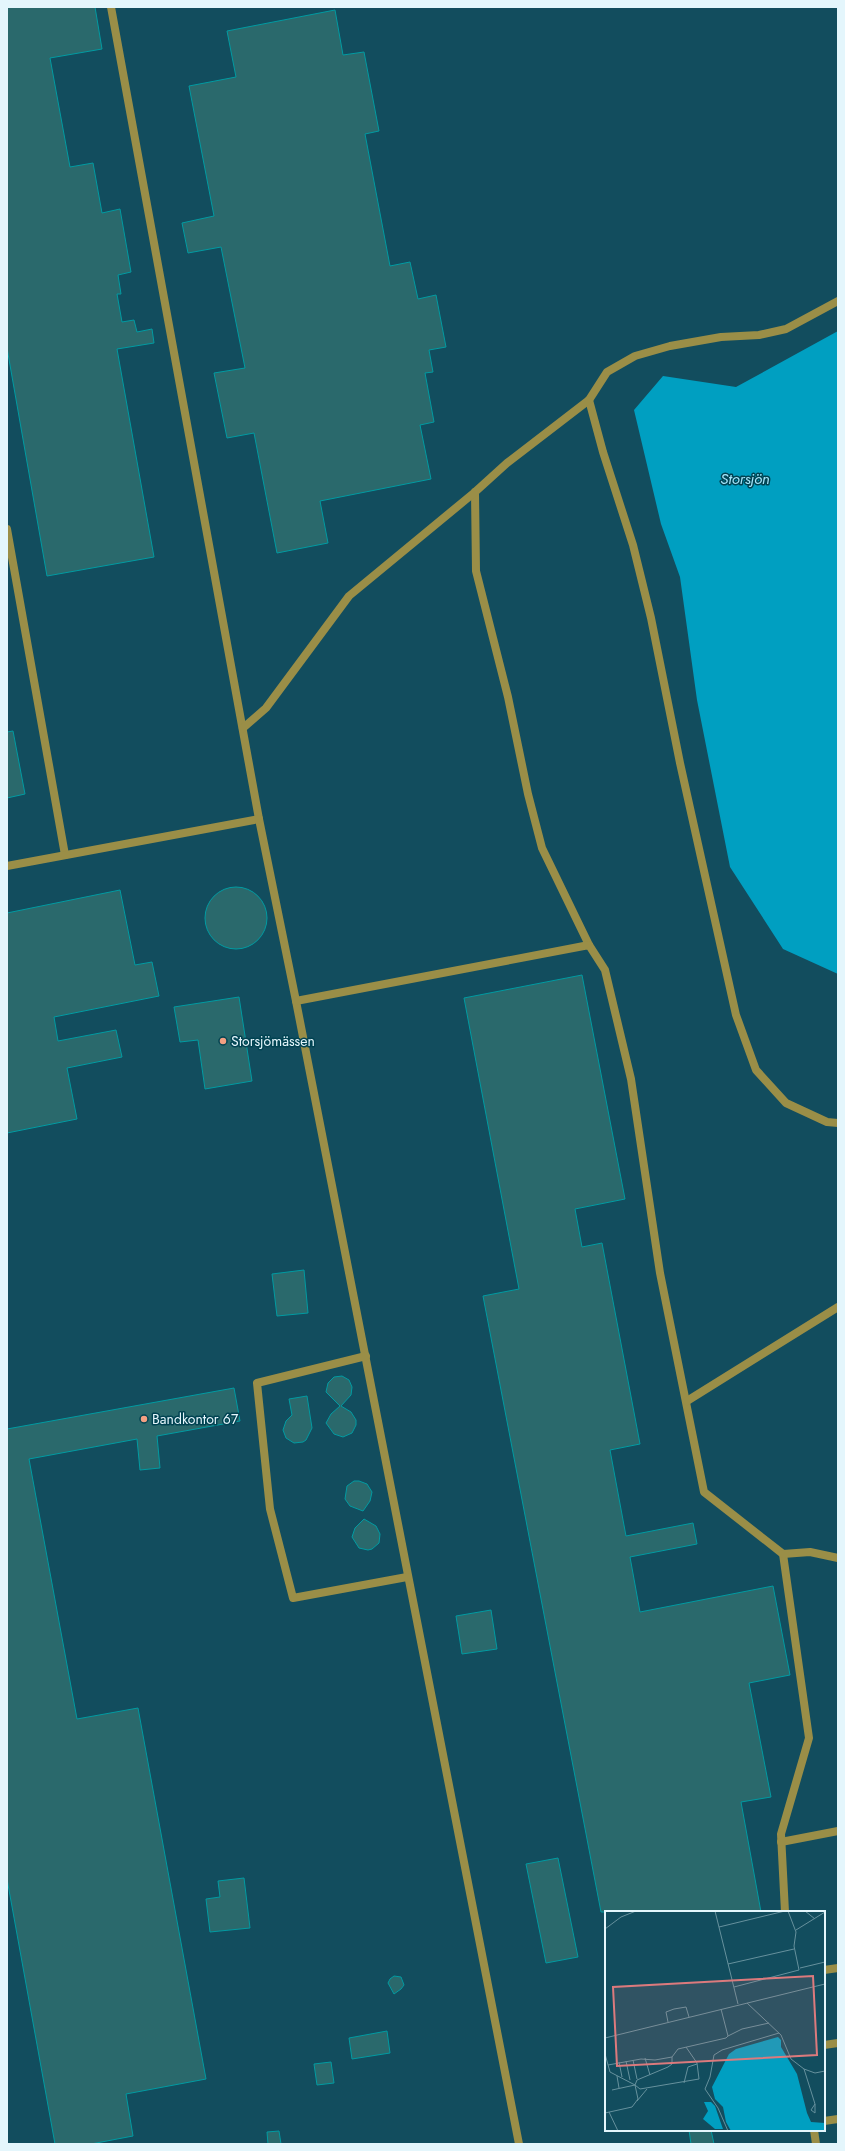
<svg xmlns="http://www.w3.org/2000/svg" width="845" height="2151" viewBox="0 0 845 2151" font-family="Jost,sans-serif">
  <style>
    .water { fill: #009fc1 }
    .building { fill: #2a696c; stroke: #019ba2 }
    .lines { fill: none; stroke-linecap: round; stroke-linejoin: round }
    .service { stroke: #9a8e47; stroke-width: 8 }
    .minor { stroke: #9a8e47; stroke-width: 8 }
    .poi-dot { fill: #f3a082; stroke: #014352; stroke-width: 1.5 }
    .labels { text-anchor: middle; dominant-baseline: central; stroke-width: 3; stroke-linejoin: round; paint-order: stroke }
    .poi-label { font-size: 14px; fill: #e4f6fc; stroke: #014352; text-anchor: start }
    .water-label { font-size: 15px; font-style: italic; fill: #a5e6fb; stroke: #014352 }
    .inset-road { fill: none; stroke: #66919d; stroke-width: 1 }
    .view { fill: #dc7a7d; fill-opacity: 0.15; stroke: #dc7a7d; stroke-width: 2 }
    .inset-edge { fill: none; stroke: #e4f6fc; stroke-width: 2 }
  </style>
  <rect width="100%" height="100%" fill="#124d5e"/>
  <path class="water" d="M838 331V974L783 949 730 867 697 700 680 577 661 524 634 410 663 376 736 387Z"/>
  <g class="building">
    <path d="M7 7H95L102 49 50 58 70 167 93 163 102 213 120 209 131 272 118 275 121 294H117L122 322 134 320 137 332 152 329 154 343 117 349 154 557 47 576 7 348Z"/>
    <path d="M335 10 343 55 364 52 379 131 365 134 390 266 410 262 418 299 436 295 446 347 429 350 433 372 425 373 434 422 420 425 431 479 320 501 328 543 277 553 254 433 227 438 214 373 245 368 221 247 188 253 182 223 214 216 189 86 236 77 227 31Z"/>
    <path d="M13 731 25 794 7 798V732Z"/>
    <circle cx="236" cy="918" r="31"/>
    <path d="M120 890 135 965 152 962 159 996 54 1017 58 1041 116 1030 122 1057 67 1068 77 1119 7 1133V913Z"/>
    <path d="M582 975 625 1199 575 1209 582 1247 602 1243 640 1444 610 1450 626 1536 693 1523 697 1544 630 1557 640 1612 773 1586 790 1675 749 1683 771 1797 741 1802 761 1912H601L483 1296 519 1289 464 998Z"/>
    <path d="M239 997 252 1081 205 1089 198 1040 180 1042 174 1007Z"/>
    <path d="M304 1270 308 1313 277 1316 272 1274Z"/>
    <path d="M342 1376 349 1380 352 1387 351 1395 341 1406 351 1412 356 1420V1425L352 1433 343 1437 334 1434 326 1423 331 1414 340 1406 326 1392 328 1383 334 1377Z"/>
    <path d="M234 1388 240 1421 157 1436 160 1468 140 1470 137 1439 29 1459 77 1719 138 1708 206 2079 126 2094 133 2136 91 2144H55L7 1879V1429Z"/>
    <path d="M307 1396 312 1428 306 1440 303 1442 294 1443 286 1438 283 1430 286 1421 292 1415 289 1399Z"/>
    <path d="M354 1481H359L367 1484 372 1492 370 1501 363 1511 350 1506 345 1499 347 1486Z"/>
    <path d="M364 1519 376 1526 380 1534 379 1543 372 1549 368 1550 359 1548 352 1537 355 1528Z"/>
    <path d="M491 1610 497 1649 462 1654 456 1616Z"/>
    <path d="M558 1858 578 1957 546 1963 526 1864Z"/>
    <path d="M244 1878 250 1928 210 1932 206 1899 220 1897 218 1881Z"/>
    <path d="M394 1976 401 1977 404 1985 401 1989 394 1994 388 1983 390 1979Z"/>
    <path d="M387 2031 390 2053 352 2059 349 2038Z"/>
    <path d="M331 2062 334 2083 317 2085 314 2064Z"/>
    <path d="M689 2130H711L714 2144H691Z"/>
    <path d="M279 2131 281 2144H268L267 2132Z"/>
  </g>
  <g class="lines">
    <g class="service">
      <path d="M111 7 259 819 296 1001 519 2144"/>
      <path d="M589 400 603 452 633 545 651 618 680 763 736 1015 756 1070 786 1103 827 1122 838 1123"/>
      <path d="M475 492 476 571 508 697 528 794 542 848 589 945"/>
      <path d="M7 529 65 855"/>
      <path d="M243 728 266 708 349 596 475 492 507 463 589 400 607 372 635 356 670 346 721 337 759 335 786 329 838 301"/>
      <path d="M7 866 259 819"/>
      <path d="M296 1001 589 945 605 970 631 1079 660 1273 704 1492 783 1554 809 1738 781 1834 785 1912"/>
      <path d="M687 1401 838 1307"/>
      <path d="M783 1554 810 1552 838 1558"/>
      <path d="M781 1842 838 1831"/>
      <path d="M824 1970 838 1968"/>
      <path d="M824 2045 838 2043"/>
      <path d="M824 2121 838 2119"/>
      <path d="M814 2130 816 2144"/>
    </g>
    <path class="minor" d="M366 1356 257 1383 270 1509 293 1598 407 1577"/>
  </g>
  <g class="poi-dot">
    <circle cx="223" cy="1041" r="4"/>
    <circle cx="144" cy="1419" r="4"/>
  </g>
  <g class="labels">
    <g class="poi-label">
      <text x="231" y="1041">Storsjömässen</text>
      <text x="152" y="1419">Bandkontor 67</text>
    </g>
    <g class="water-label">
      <text x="745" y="479">Storsjön</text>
    </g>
  </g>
  <g transform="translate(605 1911)">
    <rect width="220" height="220" fill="#124d5e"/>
    <path d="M173 126 176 129V136L192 163 202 202 206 211 220 212V220H126L121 211 118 196 110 188 107 176 124 143 131 138ZM99 191H106L110 195 118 218H110L98 208 103 200Z" fill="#009fc1"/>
    <path class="inset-road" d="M110 0 133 93M200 0 210 8M114 16 180 0M0 18 16 6 31 0M191 19 220 1M123 53 189 38M195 57 220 51M129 76 194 59 189 35 191 21 183 0M142 92 176 124 186 148 199 158 210 162 220 160M63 111 61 101 69 98 81 96 84 106M123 125 137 118 164 112M0 127 220 73M0 143 5 161 30 174 33 188 27 196 0 202M40 147 45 164M28 149 32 168M21 150 25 169M14 151 17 166M3 154 36 148 50 149 67 146 73 138 121 127 123 125 116 98M199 158 210 193 206 199 210 202V193M12 165 14 177M79 172 83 156 92 153M30 174 35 178 94 168 92 152 81 136M30 174 32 169 63 156 67 153V146M7 179 30 174M32 190 42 178M4 201 13 220M123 220 113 197 100 178 105 166 109 144 117 139 174 122"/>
    <path class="view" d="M208 65 212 144 12 155 8 76Z"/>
    <rect width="220" height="220" class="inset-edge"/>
  </g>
  <rect width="845" height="2151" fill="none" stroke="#e4f6fc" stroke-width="16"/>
</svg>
